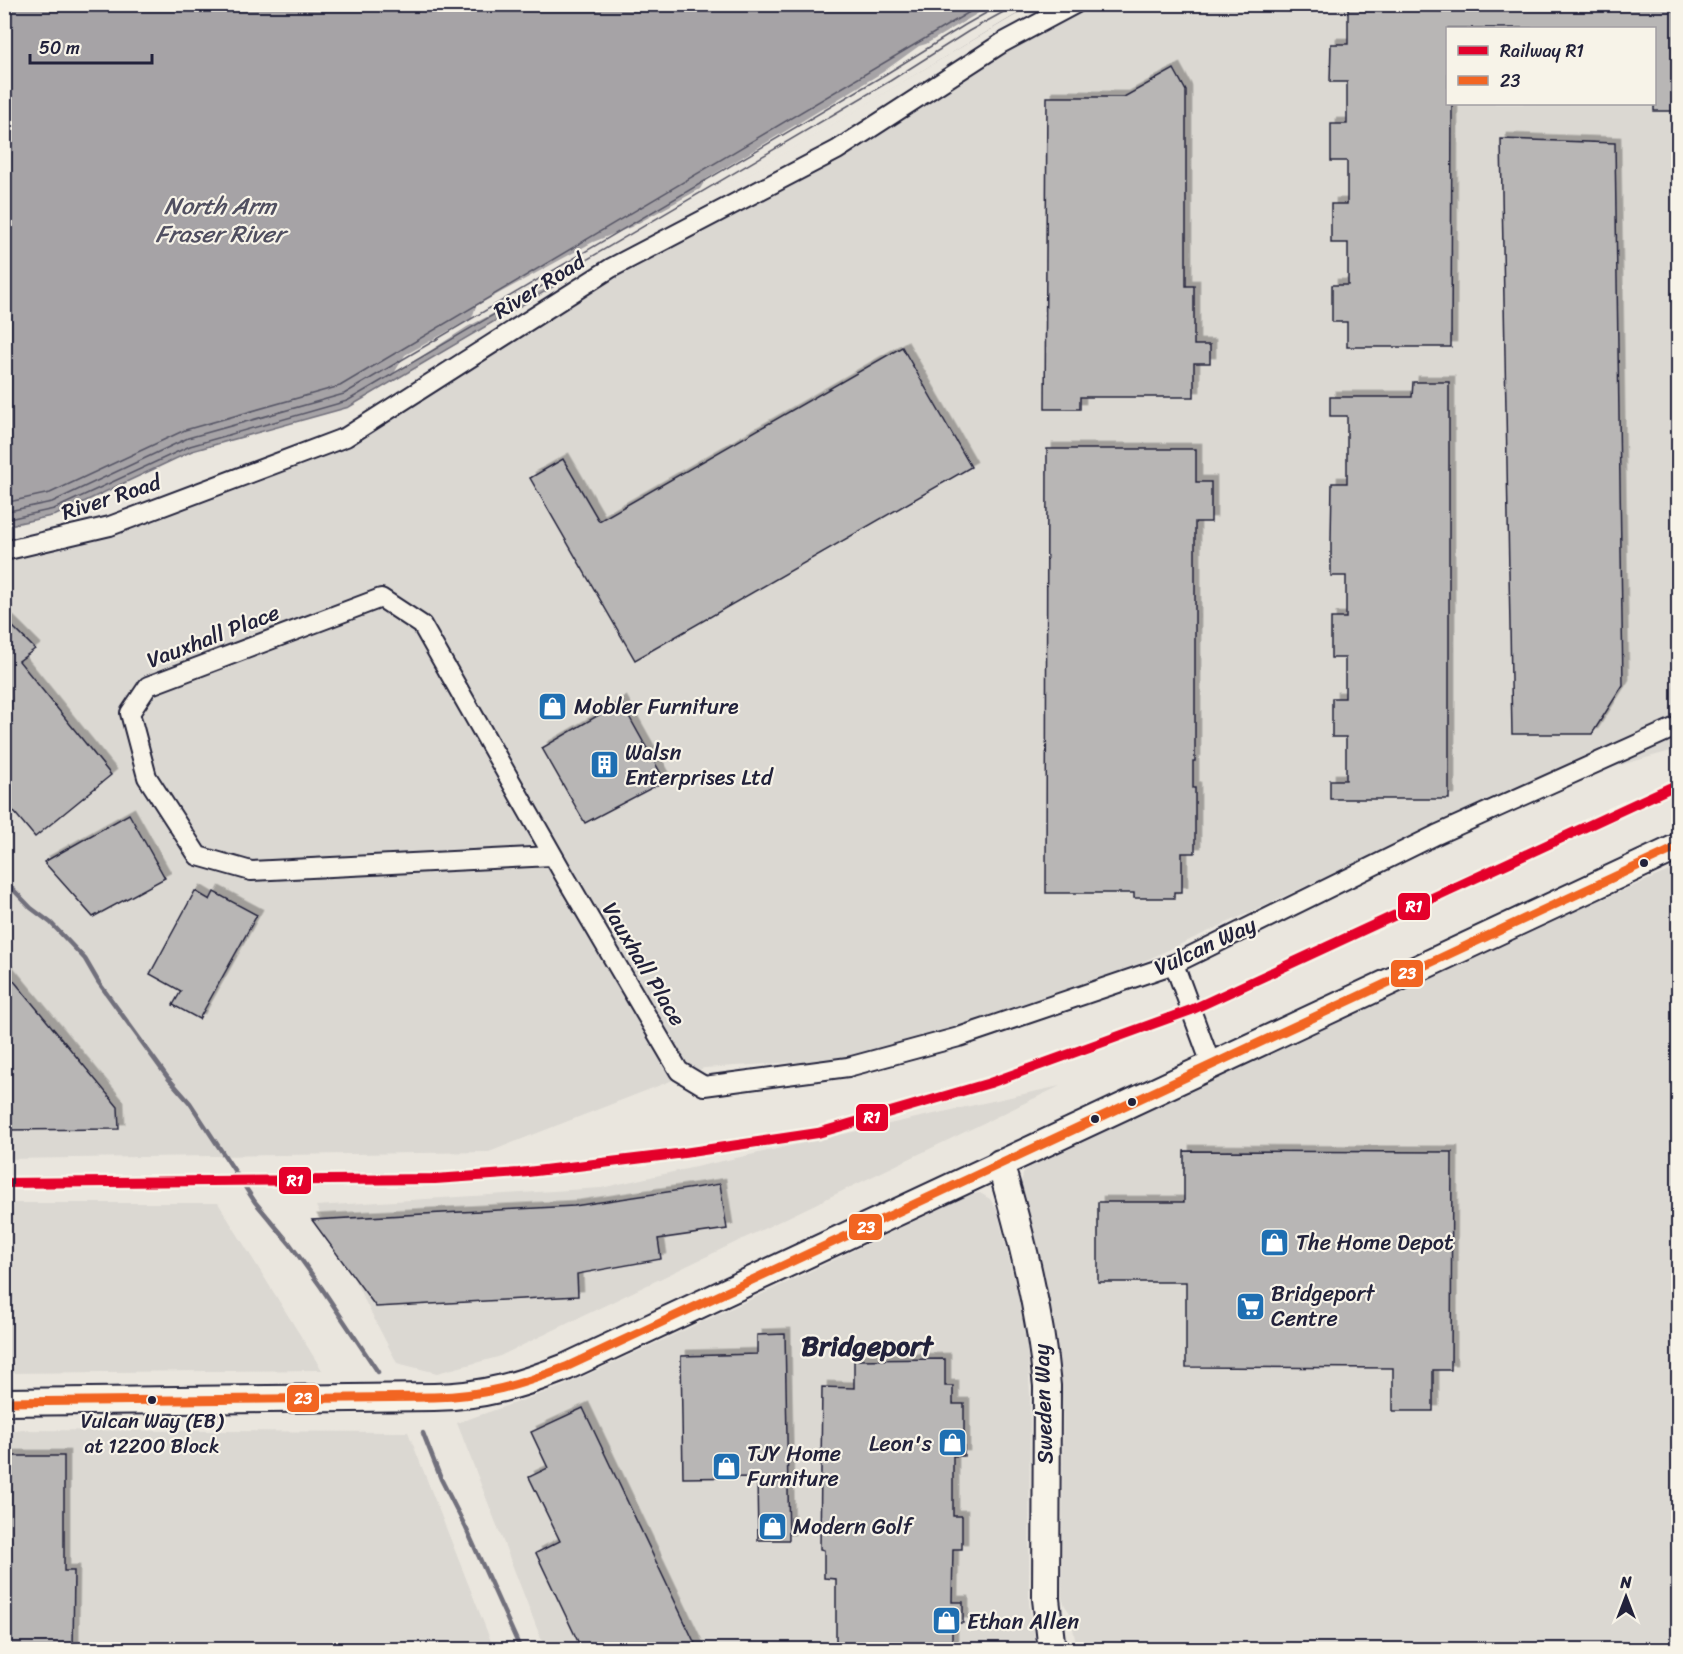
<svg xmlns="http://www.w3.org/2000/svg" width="1683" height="1654" viewBox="0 0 1683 1654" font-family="Sriracha,sans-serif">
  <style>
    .built { fill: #dbd8d2; fill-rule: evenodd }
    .water { fill: #a6a3a6; stroke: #716f7b; stroke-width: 1.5 }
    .pier { fill: #eae6de }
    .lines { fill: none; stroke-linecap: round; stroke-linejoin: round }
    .shore { stroke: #575666; stroke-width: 1.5 }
    .stream { stroke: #716f7b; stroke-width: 4.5 }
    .building { fill: #b8b6b5; stroke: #22223b; stroke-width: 1.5; filter: url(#shadow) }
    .street-casing { stroke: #22223b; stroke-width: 22 }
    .secondary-casing { stroke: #22223b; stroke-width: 30 }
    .street { stroke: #f7f3e8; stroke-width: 18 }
    .secondary { stroke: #f7f3e8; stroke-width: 26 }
    .bus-1-casing { stroke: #f7f3e8; stroke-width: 14 }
    .bus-1 { stroke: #f26522; stroke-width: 9 }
    .rail-1-casing { stroke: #f7f3e8; stroke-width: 15 }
    .rail-1 { stroke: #e4002b; stroke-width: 10 }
    .bus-dot { fill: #22223b; stroke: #f7f3e8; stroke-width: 2 }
    .labels { text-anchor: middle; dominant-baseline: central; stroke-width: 4.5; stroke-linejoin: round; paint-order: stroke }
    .bus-label { font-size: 20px; fill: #22223b; stroke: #f7f3e8 }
    .street-label { font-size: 22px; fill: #22223b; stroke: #f7f3e8 }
    .poi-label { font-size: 22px; fill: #22223b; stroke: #f7f3e8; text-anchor: start }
    .water-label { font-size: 24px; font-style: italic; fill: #504f60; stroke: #f7f3e8 }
    .district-label { font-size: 28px; font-weight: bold; fill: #22223b; stroke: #f7f3e8 }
    .line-badge { stroke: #f7f3e8; stroke-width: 2 }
    .badge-label { font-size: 16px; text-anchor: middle; font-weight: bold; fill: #fff }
  </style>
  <defs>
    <filter id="shadow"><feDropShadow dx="5.5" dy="-5.5" stdDeviation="0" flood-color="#0004"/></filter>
  </defs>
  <rect width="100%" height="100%" fill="#eae6de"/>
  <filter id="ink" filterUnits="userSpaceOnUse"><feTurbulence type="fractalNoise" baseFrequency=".0167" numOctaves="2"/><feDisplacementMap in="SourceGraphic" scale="12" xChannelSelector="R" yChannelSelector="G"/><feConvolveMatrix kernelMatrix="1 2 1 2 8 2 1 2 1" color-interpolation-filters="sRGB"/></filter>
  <g filter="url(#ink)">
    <g class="built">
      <path d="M1075 5H1678V749L1488 802 1140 963 1026 1008 934 1036 844 1059 704 1068 489 1152 5 1159 4 551 110 526 346 437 611 268ZM1448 28H1654V104H1448Z"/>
      <path d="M1678 867V1649H1077L1070 1613 1065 1606 1062 1598 1063 1413 1041 1259 1021 1184 1023 1174 1028 1168 1032 1163 1452 964Z"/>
      <path d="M1060 1086 498 1357 437 1373 397 1363 316 1206 601 1188Z"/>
      <path d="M980 1193 990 1199 997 1210 1022 1312 1028 1357 1030 1395 1029 1604 1037 1649H545L457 1423 561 1387 786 1283 969 1195Z"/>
      <path d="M4 1203H218L322 1370 5 1373Z"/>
      <path d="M5 1430 408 1432 494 1649 5 1650Z"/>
    </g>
    <path class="water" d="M5 5H1031L349 407 192 451 56 515 5 526Z"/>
    <path class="pier" d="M1034 4 577 276 528 296 467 327 393 375 405 355 472 318 476 306 593 242 631 227 700 189 706 179 883 72 919 46 926 44 992 5Z"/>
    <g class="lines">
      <g class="shore">
        <path d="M4 503 50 493 185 430 340 386 983 4"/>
        <path d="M4 512 52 502 188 438 344 394 886 74 965 25 1002 4"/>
        <path d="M4 520 54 509 190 446 347 401 890 81 969 31 1018 4"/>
      </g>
      <g class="stream">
        <path d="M4 880 31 908 51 923 85 959 99 983 168 1078 190 1103 255 1202 290 1244 321 1287 378 1372"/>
        <path d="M423 1433 441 1479 466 1528 521 1650"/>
      </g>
    </g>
    <g class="building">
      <path d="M1348 4H1678V111H1654V28H1448V104H1452L1451 347H1347V322H1332V285H1348V243H1331V204H1347V161H1331V124H1347V82H1330L1331 44H1348Z"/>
      <path d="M1174 69 1186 91V286H1194V345H1210V363H1194V397H1080V409H1045L1047 97H1124Z"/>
      <path d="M1501 139 1615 143 1623 685 1592 734H1512Z"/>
      <path d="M902 347 971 467 635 660 530 478 563 459 599 521Z"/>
      <path d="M1413 382H1449V799H1330V780H1346V737H1332V698H1345V658H1331V618H1346V576H1331V539L1332 483H1347V416H1330V397H1412Z"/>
      <path d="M1047 449H1196V482H1211V522H1195V761H1193V788H1195V853H1182V892H1174V898H1134V893H1046Z"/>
      <path d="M4 618 35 649 19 661 111 775 35 837 4 800Z"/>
      <path d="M621 702 665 781 585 823 542 748Z"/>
      <path d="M129 814 165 878 93 917 44 862Z"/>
      <path d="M195 891 210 900 214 892 257 915 199 1019 173 1005 181 991 150 974Z"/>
      <path d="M4 969 118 1107 119 1129 4 1130Z"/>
      <path d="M1184 1151 1452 1152 1451 1370H1433V1411H1393V1368L1186 1367V1282H1098V1202H1184Z"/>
      <path d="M720 1184 727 1229 658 1239 661 1259 577 1274 578 1296 376 1307 312 1220 574 1206Z"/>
      <path d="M785 1334 789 1540H758L757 1477 683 1478 681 1356 757 1354V1335Z"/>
      <path d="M945 1359V1386H953V1404H964V1456H953V1516H962V1549H953L952 1602H963V1623H952V1650H836V1579L824 1578V1550L820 1549 822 1387 854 1388V1360Z"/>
      <path d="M583 1408 698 1650H582L536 1553 560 1541 529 1477 548 1468 531 1432Z"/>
      <path d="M6 1456H64V1571H74L73 1650H5Z"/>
    </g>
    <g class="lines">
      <defs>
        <g id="street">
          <path d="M4 551 110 526 346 437 611 268 837 150 1002 43 1075 4"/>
          <path d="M552 856 251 871 198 856 147 777 130 713 148 686 381 598 422 625 563 873 679 1071 704 1086 848 1067 959 1037 1174 964 1436 835 1678 726"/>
          <path d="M1174 964 1211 1064"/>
        </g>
        <g id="secondary">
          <path d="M1000 1163C1021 1235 1040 1310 1047 1386L1046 1599 1052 1650"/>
          <path d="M4 1402 434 1397C484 1396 520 1385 566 1367L1678 847"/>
        </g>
      </defs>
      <use href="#street" class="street-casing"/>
      <use href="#secondary" class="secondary-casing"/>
      <use href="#street" class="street"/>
      <use href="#secondary" class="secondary"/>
      <defs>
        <path id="bus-1" d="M4 1402 434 1397C484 1396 520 1385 566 1367L1678 847"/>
      </defs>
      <use href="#bus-1" class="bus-1-casing"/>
      <use href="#bus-1" class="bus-1"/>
      <defs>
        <path id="rail-1" d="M4 1183 435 1179 519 1173 677 1154 818 1133 990 1083 1191 1010 1678 784"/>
      </defs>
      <use href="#rail-1" class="rail-1-casing"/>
      <use href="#rail-1" class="rail-1"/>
    </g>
  </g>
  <defs>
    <symbol id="shop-square" viewBox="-11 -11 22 22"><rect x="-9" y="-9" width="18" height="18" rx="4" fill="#1f6fb2" stroke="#f7f3e8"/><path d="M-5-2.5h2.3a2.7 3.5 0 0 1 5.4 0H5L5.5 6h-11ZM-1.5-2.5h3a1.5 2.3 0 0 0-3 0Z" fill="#fff"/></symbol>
    <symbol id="building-square" viewBox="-11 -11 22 22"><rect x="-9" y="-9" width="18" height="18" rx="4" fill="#1f6fb2" stroke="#f7f3e8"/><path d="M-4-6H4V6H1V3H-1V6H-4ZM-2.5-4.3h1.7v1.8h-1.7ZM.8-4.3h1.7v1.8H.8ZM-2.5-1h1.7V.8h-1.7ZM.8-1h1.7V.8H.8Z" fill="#fff"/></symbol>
    <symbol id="supermarket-square" viewBox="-11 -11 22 22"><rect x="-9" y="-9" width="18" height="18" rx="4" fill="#1f6fb2" stroke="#f7f3e8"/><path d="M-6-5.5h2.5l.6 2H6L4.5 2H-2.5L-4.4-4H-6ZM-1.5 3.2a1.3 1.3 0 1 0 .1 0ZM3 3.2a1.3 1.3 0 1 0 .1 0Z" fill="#fff"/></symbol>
  </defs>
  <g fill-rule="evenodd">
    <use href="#shop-square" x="536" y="690" width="33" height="33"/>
    <use href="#building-square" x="588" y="748" width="33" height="33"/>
    <use href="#shop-square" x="1258" y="1226" width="33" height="33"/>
    <use href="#supermarket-square" x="1234" y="1290" width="33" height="33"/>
    <use href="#shop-square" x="936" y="1426" width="33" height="33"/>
    <use href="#shop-square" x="710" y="1450" width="33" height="33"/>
    <use href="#shop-square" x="756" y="1510" width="33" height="33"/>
    <use href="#shop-square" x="930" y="1604" width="33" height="33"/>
  </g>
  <g class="bus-dot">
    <circle cx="1644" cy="863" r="5"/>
    <circle cx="1132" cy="1102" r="5"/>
    <circle cx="1095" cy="1119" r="5"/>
    <circle cx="152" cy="1400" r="5"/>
  </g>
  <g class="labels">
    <g class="bus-label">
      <text x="152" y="1421">Vulcan Way (EB)<tspan x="152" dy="25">at 12200 Block</tspan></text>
    </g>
    <g class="street-label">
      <text transform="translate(539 286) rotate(-32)">River Road</text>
      <text transform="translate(111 497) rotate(-18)">River Road</text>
      <text transform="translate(213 636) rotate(-21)">Vauxhall Place</text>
      <text transform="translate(1205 946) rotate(-25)">Vulcan Way</text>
      <text transform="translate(644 964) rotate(59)">Vauxhall Place</text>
      <text transform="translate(1043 1404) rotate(-92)">Sweden Way</text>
    </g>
    <g class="poi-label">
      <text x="574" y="706">Mobler Furniture</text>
      <text x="625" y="752">Walsn<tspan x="625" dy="25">Enterprises Ltd</tspan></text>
      <text x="1296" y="1242">The Home Depot</text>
      <text x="1271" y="1293">Bridgeport<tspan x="1271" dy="25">Centre</tspan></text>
      <text x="932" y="1443" text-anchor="end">Leon's</text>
      <text x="747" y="1453">TJY Home<tspan x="747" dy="25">Furniture</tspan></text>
      <text x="793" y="1526">Modern Golf</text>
      <text x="967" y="1621">Ethan Allen</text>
    </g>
    <g class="water-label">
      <text x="220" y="206">North Arm<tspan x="220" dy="28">Fraser River</tspan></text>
    </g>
    <g class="district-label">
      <text x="867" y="1345">Bridgeport</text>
    </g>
  </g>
  <g class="line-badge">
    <rect x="1397" y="892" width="34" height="29" rx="6" fill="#e4002b"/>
    <rect x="1390" y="959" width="34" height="29" rx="6" fill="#f26522"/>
    <rect x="855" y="1103" width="34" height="29" rx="6" fill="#e4002b"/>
    <rect x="278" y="1166" width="34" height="29" rx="6" fill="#e4002b"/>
    <rect x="848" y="1213" width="35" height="28" rx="6" fill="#f26522"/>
    <rect x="286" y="1384" width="34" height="29" rx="6" fill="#f26522"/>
  </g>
  <g class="badge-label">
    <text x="1414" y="912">R1</text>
    <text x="1407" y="979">23</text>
    <text x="872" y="1123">R1</text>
    <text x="295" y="1186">R1</text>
    <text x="866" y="1233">23</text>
    <text x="303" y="1404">23</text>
  </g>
  <rect width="1683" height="1654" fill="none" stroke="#f7f3e8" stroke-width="24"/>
  <rect x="12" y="12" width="1659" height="1630" fill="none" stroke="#22223b" stroke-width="2" filter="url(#ink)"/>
  <rect x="1446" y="27" width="210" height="78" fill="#f7f3e8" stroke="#a29fa3" stroke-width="1.5"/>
  <rect x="1458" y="46" width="30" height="9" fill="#e4002b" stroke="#a29fa3" stroke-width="1.5"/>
  <text x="1500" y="57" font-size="18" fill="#22223b">Railway R1</text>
  <rect x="1458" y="76" width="30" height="9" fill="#f26522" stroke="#a29fa3" stroke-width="1.5"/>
  <text x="1500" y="87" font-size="18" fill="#22223b">23</text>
  <g transform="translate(1626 1597)" stroke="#f7f3e8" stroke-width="4.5" paint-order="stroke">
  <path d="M0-4.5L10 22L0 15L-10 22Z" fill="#22223b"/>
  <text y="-9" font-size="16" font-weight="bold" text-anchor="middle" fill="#22223b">N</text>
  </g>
  <path d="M30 54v9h122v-9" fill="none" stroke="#22223b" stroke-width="3"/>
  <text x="39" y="54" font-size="18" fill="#22223b" stroke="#f7f3e8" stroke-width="4.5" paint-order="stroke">50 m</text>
</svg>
